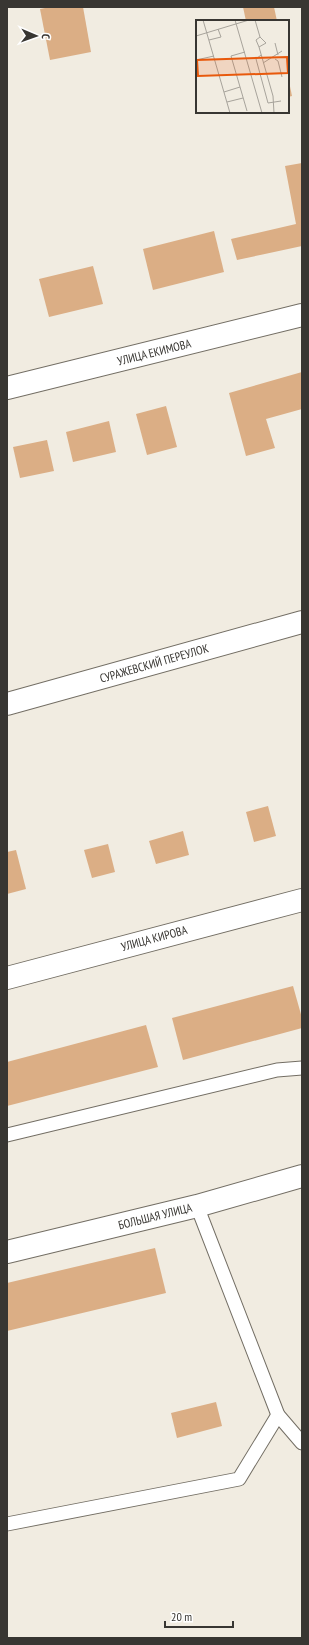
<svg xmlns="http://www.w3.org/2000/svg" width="309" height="1645" viewBox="0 0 309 1645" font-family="'PT Sans Narrow',sans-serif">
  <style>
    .building { fill: #dbae85 }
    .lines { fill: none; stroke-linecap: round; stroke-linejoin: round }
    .service-casing { stroke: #736e64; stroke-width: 15 }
    .minor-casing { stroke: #736e64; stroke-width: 24 }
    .service { stroke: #fff; stroke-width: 13 }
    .minor { stroke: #fff; stroke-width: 22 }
    .labels { text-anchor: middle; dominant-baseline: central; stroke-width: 3.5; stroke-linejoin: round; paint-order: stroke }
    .street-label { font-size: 12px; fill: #383632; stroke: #fff }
    .inset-road { fill: none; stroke: #a7a39b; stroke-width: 1 }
    .view { fill: #e8590c; fill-opacity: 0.15; stroke: #e8590c; stroke-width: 2 }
    .inset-edge { fill: none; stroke: #383632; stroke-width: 2 }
  </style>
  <rect width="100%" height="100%" fill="#f1ece1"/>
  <g class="building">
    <path d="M50 7H83L91 52 50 60 40 9Z"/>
    <path d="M243 7H274L277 21H246Z"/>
    <path d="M288 77 292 96 288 97Z"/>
    <path d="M302 163V246L237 260 231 239 296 224 285 166Z"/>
    <path d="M214 231 224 272 153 290 143 249Z"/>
    <path d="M93 266 103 304 49 317 39 279Z"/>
    <path d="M302 372V409L266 419 275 448 246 456 229 393Z"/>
    <path d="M166 406 177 447 147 455 136 414Z"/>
    <path d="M109 421 116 452 73 462 66 432Z"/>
    <path d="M47 440 54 471 20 478 13 447Z"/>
    <path d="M268 806 276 836 254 842 246 812Z"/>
    <path d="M183 831 189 855 156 864 149 841Z"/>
    <path d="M108 844 115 872 92 878 84 850Z"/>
    <path d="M16 850 26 889 7 894V852Z"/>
    <path d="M293 986 302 1018V1028L183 1060 172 1018Z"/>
    <path d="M146 1025 158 1067 7 1106V1062Z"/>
    <path d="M155 1248 166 1293 7 1331V1283Z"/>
    <path d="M216 1402 222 1426 177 1438 171 1413Z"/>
  </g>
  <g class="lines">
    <defs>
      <g id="service">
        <path d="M7 1135 277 1070 302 1068"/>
        <path d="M197 1206 278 1415 302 1443"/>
        <path d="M7 1524 239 1479 278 1415"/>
      </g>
      <g id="minor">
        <path d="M7 388 302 315"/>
        <path d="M7 704 302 622"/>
        <path d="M7 978 302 900"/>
        <path d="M7 1252 197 1206 302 1176"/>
      </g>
    </defs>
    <use href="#service" class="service-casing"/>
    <use href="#minor" class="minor-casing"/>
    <use href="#service" class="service"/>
    <use href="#minor" class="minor"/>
  </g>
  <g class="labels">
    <g class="street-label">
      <text transform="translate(154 352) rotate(-14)">УЛИЦА ЕКИМОВА</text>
      <text transform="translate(154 663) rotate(-16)">СУРАЖЕВСКИЙ ПЕРЕУЛОК</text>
      <text transform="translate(154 938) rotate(-15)">УЛИЦА КИРОВА</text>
      <text transform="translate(155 1216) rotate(-14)">БОЛЬШАЯ УЛИЦА</text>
    </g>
  </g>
  <g transform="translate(196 20)">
    <rect width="93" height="93" fill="#f1ece1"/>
    <path class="inset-road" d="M7 0 34 93M39 0 66 93M59 0 64 17 70 23 63 27 77 76 78 93M0 16 53 0M13 20 25 17 22 9M79 23 82 35M63 27 60 20 64 17M49 32 35 36 51 91M65 35 60 39 72 83 85 81M79 39 82 41 86 57M0 40 18 36M67 43 86 31M28 72 44 67M31 82 47 78"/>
    <path class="view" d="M91 37 92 53 2 56 1 40Z"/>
    <rect width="93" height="93" class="inset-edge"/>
  </g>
  <rect width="309" height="1645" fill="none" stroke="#383632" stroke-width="16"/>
  <g transform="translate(36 36) rotate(92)" stroke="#ffffff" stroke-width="3" paint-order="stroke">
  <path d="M0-3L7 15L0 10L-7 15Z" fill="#383632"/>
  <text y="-6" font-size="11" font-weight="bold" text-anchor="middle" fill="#383632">С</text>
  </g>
  <path d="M165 1621v6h68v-6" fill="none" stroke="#383632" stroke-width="2"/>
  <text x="171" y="1621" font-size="12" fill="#383632" stroke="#ffffff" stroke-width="3" paint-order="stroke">20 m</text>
</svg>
